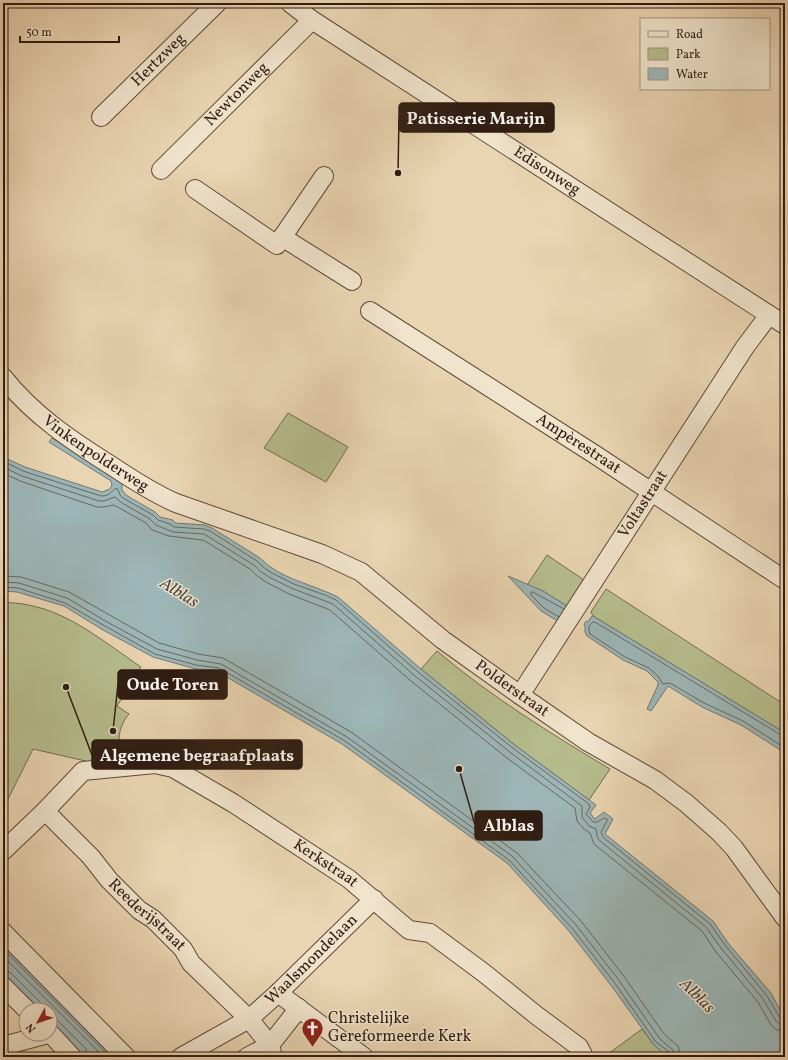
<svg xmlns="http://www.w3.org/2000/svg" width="788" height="1060" viewBox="0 0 788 1060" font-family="Vollkorn,serif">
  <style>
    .green { fill: #b6bd8d; stroke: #726c4f }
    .water { fill: #9db6b7; stroke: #717875 }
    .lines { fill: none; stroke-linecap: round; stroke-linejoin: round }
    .shore { stroke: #666864; stroke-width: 1 }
    .minor-casing { stroke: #5d4a39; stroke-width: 20 }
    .minor { stroke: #f1e4cd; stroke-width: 18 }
    .labels { text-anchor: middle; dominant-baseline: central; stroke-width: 3; stroke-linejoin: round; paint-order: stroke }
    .street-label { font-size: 16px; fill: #2e1b11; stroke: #f1e4cd }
    .poi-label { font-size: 16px; fill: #2e1b11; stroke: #f1e4cd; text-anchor: start }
    .water-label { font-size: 17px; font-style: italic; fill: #4f4a43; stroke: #f1e4cd }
    .leader { fill: none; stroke: #2e1b11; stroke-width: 1.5 }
    .callout-dot { fill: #2e1b11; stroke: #f1e4cd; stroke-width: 1.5 }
    .callout { fill: #2e1b11; stroke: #2e1b11; stroke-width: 1.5 }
    .callout-label { font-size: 17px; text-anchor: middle; font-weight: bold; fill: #fff }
  </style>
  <rect width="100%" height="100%" fill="#ead5b2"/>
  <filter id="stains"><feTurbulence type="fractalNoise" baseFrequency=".005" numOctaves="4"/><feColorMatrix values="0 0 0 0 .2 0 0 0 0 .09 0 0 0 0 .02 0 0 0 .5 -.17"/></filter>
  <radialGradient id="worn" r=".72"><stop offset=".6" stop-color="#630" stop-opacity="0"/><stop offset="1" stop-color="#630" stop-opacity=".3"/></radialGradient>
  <g class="green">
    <path d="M288 413 348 447 326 482 264 448Z"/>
    <path d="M547 555 587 582 570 608 543 591 527 585Z"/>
    <path d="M606 589 785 705V733L593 616 591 612Z"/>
    <path d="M3 602C11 603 20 603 28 605 69 612 107 644 141 667L117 706 129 714C120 724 114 744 125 755 127 758 132 760 135 763L103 765 33 749 7 801 3 799Z"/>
    <path d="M437 651C490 696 550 733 610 769L589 800 516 746 421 669Z"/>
    <path d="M642 1029 654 1045 667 1057H604Z"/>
  </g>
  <g class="water">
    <path d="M52 438 122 483V490L126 495 155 512 160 517 173 520 175 523 205 525 212 528 260 558C280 579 312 584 338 597L421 669 516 746 596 805 590 813 595 819 604 812 613 819 605 834 713 921 728 943 771 993 785 1019V1057H667L654 1045 610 984 569 931 507 863 342 744 218 672 196 669 153 657 103 630 64 606 17 592 3 591V457L25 467 102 492 110 489 112 485 111 481 49 442Z"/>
    <path d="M508 576 543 591 570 608 561 623 541 611Z"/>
    <path d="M593 616 785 733V753L741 725 702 707 668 686 651 711 647 709 658 685V682L647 671 623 660 587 636 585 632V626L584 625 586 621 588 622 591 617Z"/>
    <path d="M3 944 116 1057H81L50 1025V1010H35L3 978Z"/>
  </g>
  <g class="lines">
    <g class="shore">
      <path d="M3 461 23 471 101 496C112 496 111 490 117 488L120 495 123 498 153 515 158 520 170 524 174 527 204 529 210 531 257 561 263 567 272 573 294 584 325 595 336 600 418 672 514 749 589 804 590 807 586 814 593 822H597L604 818 607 819V821L601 832 603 837 710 924 725 945 767 996 780 1018 785 1020"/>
      <path d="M3 467 22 476 99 501H104L115 497 122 503 150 519 156 525 173 532 204 534 254 565 260 571 269 577 291 588 333 604 415 676 511 753 582 806V817L589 826 596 829 597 836 599 840 706 927 721 948 763 999 776 1021 780 1024 785 1025"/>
      <path d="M3 473 20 481 97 507H104L114 505 146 523 152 530 169 536 202 540 205 541 250 569 256 575 266 582 289 594 330 610 411 681 507 758 575 808 577 821 584 829 590 833 594 844 702 931 716 952 758 1002 771 1025 777 1030 785 1031"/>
      <path d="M3 576 21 577 69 592 159 643 198 654 223 658 351 732 517 853 581 921 623 975 664 1034 678 1046 681 1057"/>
      <path d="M3 582 19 583 67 598 107 622 157 649 197 660 221 664 347 737 512 856 576 925 618 979 660 1039 673 1050 675 1057"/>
      <path d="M3 587 18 588 65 603 105 626 155 654 196 665 219 668 345 741 509 860 572 928 614 982 656 1042 668 1051 670 1057"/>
      <path d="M559 617 544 608 531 595V592H533L564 609"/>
      <path d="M785 736 781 735 595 622H593L589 626V631L590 634 625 657 649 668 658 676 663 684 670 683 704 703 743 721 785 748"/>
      <path d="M3 949 110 1057"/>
      <path d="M3 956 104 1057"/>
      <path d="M3 970 11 973 40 1002 42 1010"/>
      <path d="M50 1018 58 1021 86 1049 89 1057"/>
    </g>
    <defs>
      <g id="minor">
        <path id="s1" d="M290 3 312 20 785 325"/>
        <path id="s2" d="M101 117 217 3"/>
        <path id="s3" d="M161 170 312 20"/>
        <path d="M195 189 277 245 324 176"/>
        <path d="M282 237 352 281"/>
        <path id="s4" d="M370 311 594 454 785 580"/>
        <path id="s5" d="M3 377C33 415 72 441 112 466 133 480 153 493 176 503L322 554 361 572 443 640 520 695 588 742 655 780 686 803 719 832 734 848 785 918"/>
        <path id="s6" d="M520 695 745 347 769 315"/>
        <path id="s7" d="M45 811 91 857 109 880 139 910 153 919 183 949 191 963 249 1019 270 1045 273 1057"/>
        <path id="s8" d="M3 851 45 811 83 771 155 764 173 768 233 803 349 879 409 930 430 933 484 973 536 1015 579 1047 584 1057"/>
        <path d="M3 932 126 1057"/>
        <path d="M3 986 27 1010"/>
        <path d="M278 993 364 1057"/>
        <path d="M50 1033 72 1057"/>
        <path d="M3 1046 48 1034"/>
        <path id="s9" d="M181 1057 249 1019 278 993 374 899"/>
        <path d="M247 1057 270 1045 299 1008"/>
      </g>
    </defs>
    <use href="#minor" class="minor-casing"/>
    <use href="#minor" class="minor"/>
  </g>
  <defs>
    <symbol id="church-pin" viewBox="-11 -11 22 30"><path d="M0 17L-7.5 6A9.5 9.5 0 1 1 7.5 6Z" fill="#8f2418" stroke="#f1e4cd"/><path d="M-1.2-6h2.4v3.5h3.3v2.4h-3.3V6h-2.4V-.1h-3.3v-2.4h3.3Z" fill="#fff"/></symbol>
  </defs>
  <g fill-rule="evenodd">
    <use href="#church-pin" x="300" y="1016" width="25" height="34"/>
  </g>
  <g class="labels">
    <g class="street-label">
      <text stroke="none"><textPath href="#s2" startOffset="81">Hertzweg</textPath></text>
      <text stroke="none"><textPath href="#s3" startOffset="107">Newtonweg</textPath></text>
      <text stroke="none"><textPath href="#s1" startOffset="307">Edisonweg</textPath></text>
      <text stroke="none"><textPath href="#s4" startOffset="247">Ampèrestraat</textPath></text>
      <text stroke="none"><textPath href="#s5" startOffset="121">Vinkenpolderweg</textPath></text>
      <text stroke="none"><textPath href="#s6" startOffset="227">Voltastraat</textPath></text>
      <text stroke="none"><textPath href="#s5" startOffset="604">Polderstraat</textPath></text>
      <text stroke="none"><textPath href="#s8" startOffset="384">Kerkstraat</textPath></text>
      <text stroke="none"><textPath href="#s7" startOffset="146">Reederijstraat</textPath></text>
      <text stroke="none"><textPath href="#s9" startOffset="164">Waalsmondelaan</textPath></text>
    </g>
    <g class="poi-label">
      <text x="328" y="1019">Christelijke<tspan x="328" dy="18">Gereformeerde Kerk</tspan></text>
    </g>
    <g class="water-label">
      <text transform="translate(179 593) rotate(32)">Alblas</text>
      <text transform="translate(697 996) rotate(45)">Alblas</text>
    </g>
  </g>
  <path class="leader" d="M398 173L399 118M113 731L118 684M66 687L92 755M459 769L475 825"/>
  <g class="callout-dot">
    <circle cx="398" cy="173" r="4"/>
    <circle cx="113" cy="731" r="4"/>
    <circle cx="66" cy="687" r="4"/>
    <circle cx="459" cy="769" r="4"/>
  </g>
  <g class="callout">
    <rect x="399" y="103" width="155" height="29" rx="4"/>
    <rect x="118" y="670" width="109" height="29" rx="4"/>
    <rect x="92" y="740" width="210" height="29" rx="4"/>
    <rect x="475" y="811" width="67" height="29" rx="4"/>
  </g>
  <g class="callout-label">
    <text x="476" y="124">Patisserie Marijn</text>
    <text x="173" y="690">Oude Toren</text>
    <text x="197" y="761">Algemene begraafplaats</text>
    <text x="509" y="831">Alblas</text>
  </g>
  <rect width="788" height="1060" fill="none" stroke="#ead5b2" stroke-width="16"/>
  <rect x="4" y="4" width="780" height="1052" fill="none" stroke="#2e1b11" stroke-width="2"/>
  <rect x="8" y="8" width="772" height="1044" fill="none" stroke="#2e1b11"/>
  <rect x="640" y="18" width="130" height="72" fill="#f1e4cd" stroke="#a39482"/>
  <rect x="648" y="31" width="20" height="6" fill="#f1e4cd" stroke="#a39482"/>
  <text x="676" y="38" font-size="12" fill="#2e1b11">Road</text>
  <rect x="648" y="48" width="20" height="12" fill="#b6bd8d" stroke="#a39482"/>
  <text x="676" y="58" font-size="12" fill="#2e1b11">Park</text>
  <rect x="648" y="68" width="20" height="12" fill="#9db6b7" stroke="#a39482"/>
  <text x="676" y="78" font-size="12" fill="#2e1b11">Water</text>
  <g transform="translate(38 1022) rotate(230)"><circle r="19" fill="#f1e4cd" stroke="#a39482"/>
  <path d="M0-3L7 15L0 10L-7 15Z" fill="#8f2418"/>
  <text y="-6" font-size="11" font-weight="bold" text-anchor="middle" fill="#2e1b11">N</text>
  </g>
  <path d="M20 36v6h99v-6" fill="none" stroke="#2e1b11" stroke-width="2"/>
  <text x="26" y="36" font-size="12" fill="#2e1b11" stroke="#f1e4cd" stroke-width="3" paint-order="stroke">50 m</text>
  <rect width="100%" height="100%" filter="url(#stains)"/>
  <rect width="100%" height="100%" fill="url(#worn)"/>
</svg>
